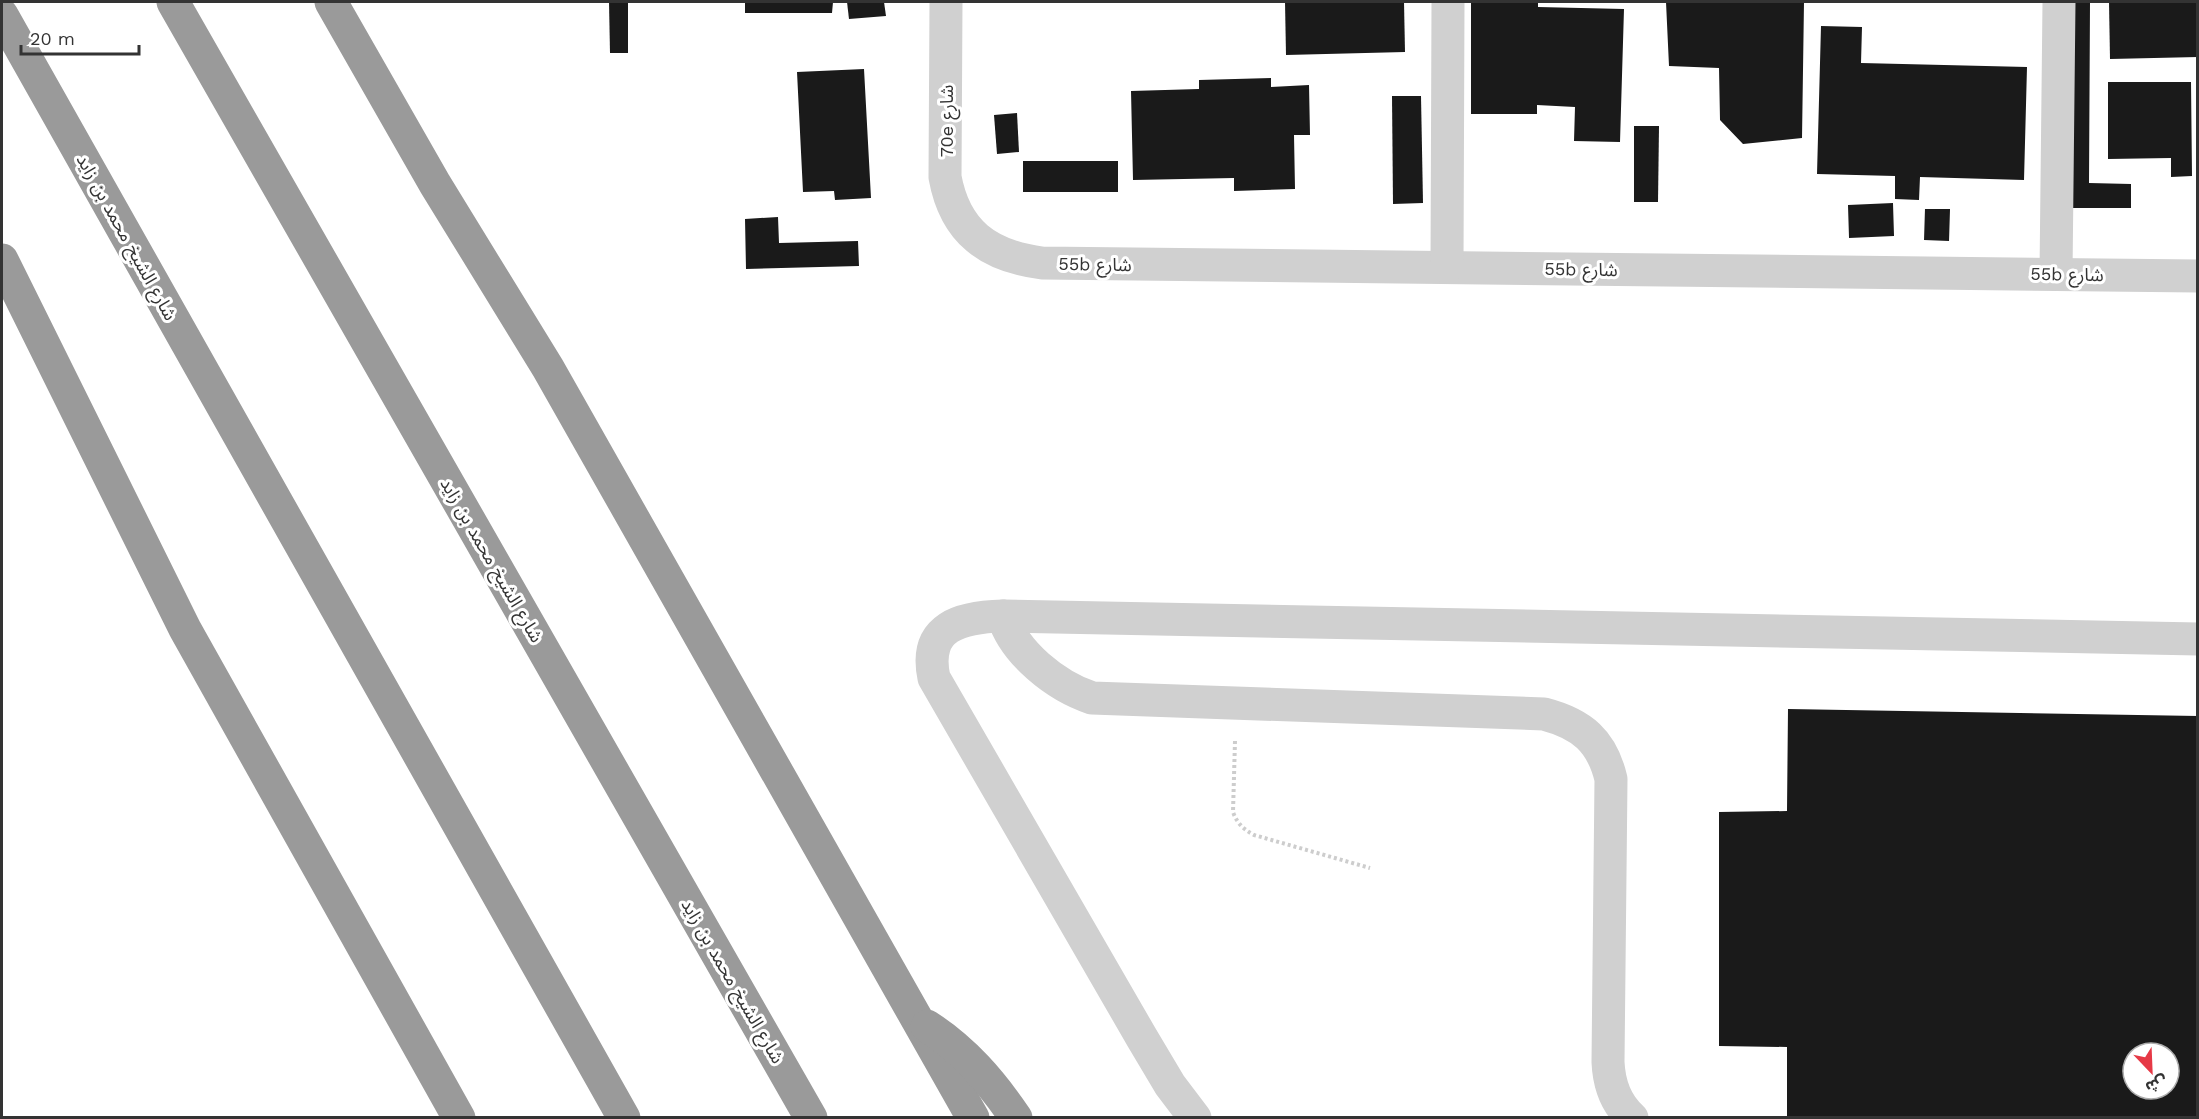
<svg xmlns="http://www.w3.org/2000/svg" width="2199" height="1119" viewBox="0 0 2199 1119" font-family="'Work Sans','Noto Sans Arabic',sans-serif">
  <style>
    .building { fill: #1a1a1a; fill-rule: evenodd }
    .lines { fill: none; stroke-linecap: round; stroke-linejoin: round }
    .path { stroke: #cdcdcd; stroke-width: 4; stroke-dasharray: 3 3; stroke-linecap: butt }
    .minor { stroke: #d0d0d0; stroke-width: 33 }
    .highway { stroke: #9a9a9a; stroke-width: 33 }
    .labels { text-anchor: middle; dominant-baseline: central; stroke-width: 6; stroke-linejoin: round; paint-order: stroke }
    .street-label { font-size: 18px; fill: #333; stroke: #fff }
  </style>
  <rect width="100%" height="100%" fill="#fff"/>
  <g class="building">
    <path d="M609 2H628V53H610Z"/>
    <path d="M745 2H833L832 13H745Z"/>
    <path d="M847 2H884L886 16 849 19Z"/>
    <path d="M1285 2H1404L1405 52 1286 55Z"/>
    <path d="M1471 2H1538V7L1624 9 1620 142 1574 141 1575 107 1537 105V114H1471Z"/>
    <path d="M1666 2H1804L1802 138 1743 144 1720 120 1719 68 1669 66Z"/>
    <path d="M2069 2H2090L2089 183 2131 184V208H2067Z"/>
    <path d="M2109 2H2198V57L2110 59Z"/>
    <path d="M1821 26 1862 27 1861 63 2027 67 2024 180 1920 177 1919 200 1895 199V176L1817 174Z"/>
    <path d="M864 69 871 198 835 200 834 191 803 192 797 72Z"/>
    <path d="M1271 78V87L1309 85 1310 135H1294L1295 189 1234 191V178L1133 180 1131 91 1199 89V80Z"/>
    <path d="M2108 82H2191L2192 176 2171 177V158L2108 159Z"/>
    <path d="M1392 96H1421L1423 203 1393 204Z"/>
    <path d="M1017 113 1019 152 997 154 994 115Z"/>
    <path d="M1634 126H1659L1658 202H1634Z"/>
    <rect x="1023" y="161" width="95" height="31"/>
    <path d="M1893 203 1894 236 1849 238 1848 205Z"/>
    <path d="M1925 209H1950L1949 241 1924 240Z"/>
    <path d="M778 217 779 243 858 241 859 266 746 269 745 219Z"/>
    <path d="M1788 709 2198 716V1118H1787V1047L1719 1046V812L1787 811ZM2133 1053H2169V1089H2133Z"/>
  </g>
  <g class="lines">
    <path class="path" d="M1235 741 1233 812C1237 823 1243 829 1254 835L1370 868"/>
    <g class="minor">
      <path d="M946 2 945 177C955 232 988 256 1042 263L2198 276"/>
      <path d="M1447 267 1448 2"/>
      <path d="M2056 274 2059 2"/>
      <path d="M1003 616C1014 653 1056 686 1092 698L1544 714C1582 724 1602 741 1611 779L1608 1062C1609 1084 1615 1103 1632 1118"/>
      <path d="M1195 1118 1170 1085 1142 1038 934 678C923 626 961 617 1003 616L2198 639"/>
    </g>
    <g class="highway">
      <path d="M173 2 811 1118"/>
      <path d="M331 2 435 184 548 368 973 1118"/>
      <path d="M2 15 624 1118"/>
      <path d="M2 260 185 629 459 1118"/>
      <path d="M927 1026C964 1050 991 1081 1016 1118"/>
    </g>
  </g>
  <g class="labels">
    <g class="street-label">
      <text transform="translate(946 121) rotate(-90)">70e شارع</text>
      <text transform="translate(127 237) rotate(61)">شارع الشيخ محمد بن زايد</text>
      <text transform="translate(1095 264) rotate(1)">55b شارع</text>
      <text transform="translate(1581 269) rotate(1)">55b شارع</text>
      <text transform="translate(2067 274) rotate(1)">55b شارع</text>
      <text transform="translate(492 560) rotate(60)">شارع الشيخ محمد بن زايد</text>
      <text transform="translate(733 981) rotate(60)">شارع الشيخ محمد بن زايد</text>
    </g>
  </g>
  <rect width="2199" height="1119" fill="none" stroke="#333333" stroke-width="6"/>
  <g transform="translate(2151 1071) rotate(157)"><circle r="28" fill="#ffffff" stroke="#adadad" stroke-width="1.5"/>
  <path d="M0-4.5L10 22L0 15L-10 22Z" fill="#e63946"/>
  <text y="-9" font-size="16" font-weight="bold" text-anchor="middle" fill="#333333">ش</text>
  </g>
  <path d="M21 45v9h118v-9" fill="none" stroke="#333333" stroke-width="3"/>
  <text x="30" y="45" font-size="18" fill="#333333" stroke="#ffffff" stroke-width="4.5" paint-order="stroke">20 m</text>
</svg>
